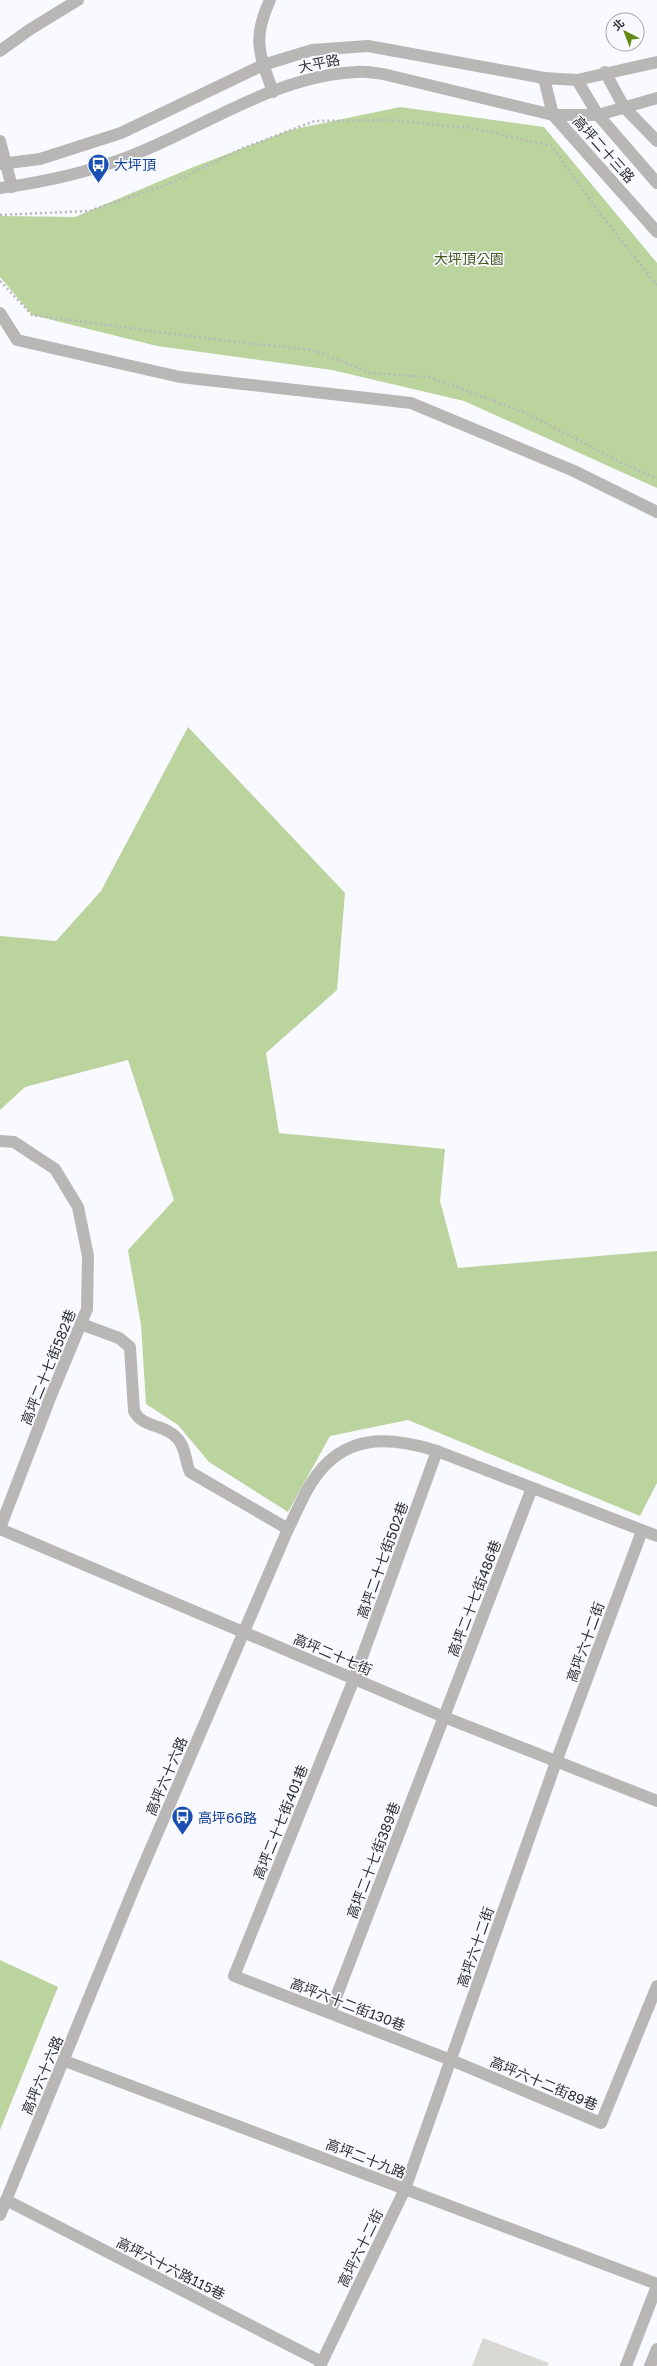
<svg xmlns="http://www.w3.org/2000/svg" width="657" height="2366" viewBox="0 0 657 2366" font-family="'Golos Text','Noto Sans TC',sans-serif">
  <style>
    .green { fill: #bbd39d }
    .building { fill: #dad8d4 }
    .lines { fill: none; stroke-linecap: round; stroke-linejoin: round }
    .path { stroke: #b7b8bc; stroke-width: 2.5; stroke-dasharray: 2 3; stroke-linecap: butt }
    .minor { stroke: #b8b7b5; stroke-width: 12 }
    .labels { text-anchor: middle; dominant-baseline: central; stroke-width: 3.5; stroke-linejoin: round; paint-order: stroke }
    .street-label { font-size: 14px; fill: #2f3032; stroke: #f9faff }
    .transit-label { font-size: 14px; fill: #164399; stroke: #f9faff; text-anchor: start }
    .park-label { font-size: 14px; fill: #42591c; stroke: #f9faff }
  </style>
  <rect width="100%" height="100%" fill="#f9faff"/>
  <g class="green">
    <path d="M400 107 544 127 657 263V488L464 401 332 370 157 346 32 315 0 277V216L75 217 191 168 290 130Z"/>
    <path d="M188 727 345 893 337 990 266 1053 279 1133 445 1149 440 1201 458 1268 657 1251V1483L640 1516 408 1420 330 1436 288 1512 209 1462 178 1425 146 1404 141 1325 128 1250 174 1200 128 1060 25 1087 0 1110V936L56 941 101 891Z"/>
    <path d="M0 1960 58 1987 0 2130Z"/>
  </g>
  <path class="building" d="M483 2338 549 2363 547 2366H472Z"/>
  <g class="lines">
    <g class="path">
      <path d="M0 215 89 211 169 184 243 148 315 121 387 120 471 128 552 146 598 211 657 285"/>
      <path d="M0 281 32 315 219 340 313 350 371 373 429 377 526 413 628 466 657 478"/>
    </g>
    <g class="minor">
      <path d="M270 0C252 39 259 53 273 92"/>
      <path d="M0 51 29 30 78 0"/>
      <path d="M605 72 624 107 657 141"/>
      <path d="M544 78 553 115 657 232"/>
      <path d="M577 80 598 115 657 183"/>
      <path d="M0 141 12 187"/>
      <path d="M0 164 40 159 121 133 263 65 312 50 368 46 544 78 577 80 657 62"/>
      <path d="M0 188C46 182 94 171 138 153 209 124 277 76 356 72 364 71 374 73 383 74L553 115H598L657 98"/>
      <path d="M0 313 17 340 180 377 411 403 574 471 657 512"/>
      <path d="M0 1141 14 1142 55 1169 78 1207 88 1256 87 1309 50 1398 0 1528"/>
      <path d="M81 1324 119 1338 130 1347 134 1411C142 1428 165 1424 177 1438 186 1447 185 1461 190 1472L288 1529"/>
      <path d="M437 1451 354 1679 234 1976 451 2060 601 2123 657 1986"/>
      <path d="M0 1529 444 1717 657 1801"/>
      <path d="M330 2013 532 1488"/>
      <path d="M65 2061 657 2284"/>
      <path d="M6 2200 322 2362"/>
      <path d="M0 2215 136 1883 288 1529C296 1514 302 1497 312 1482 343 1433 388 1436 437 1451L657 1536"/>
      <path d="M320 2366 405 2189 556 1762 642 1531"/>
      <path d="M626 2366 657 2286"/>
      <path d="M650 2366 657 2349"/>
    </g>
  </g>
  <defs>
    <symbol id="bus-pin" viewBox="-11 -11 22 30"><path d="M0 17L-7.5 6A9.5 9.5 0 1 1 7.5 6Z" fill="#1a4fb4" stroke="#f9faff"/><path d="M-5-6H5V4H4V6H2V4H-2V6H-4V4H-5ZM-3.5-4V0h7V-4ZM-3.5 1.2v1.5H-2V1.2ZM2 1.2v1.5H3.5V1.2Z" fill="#fff"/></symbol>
  </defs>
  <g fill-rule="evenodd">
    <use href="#bus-pin" x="86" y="152" width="25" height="34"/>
    <use href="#bus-pin" x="170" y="1804" width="25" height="34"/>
  </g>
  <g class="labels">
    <g class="street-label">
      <text transform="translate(319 63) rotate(-12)">大平路</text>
      <text transform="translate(604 149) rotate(48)">高坪二十三路</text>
      <text transform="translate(48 1367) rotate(-68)">高坪二十七街582巷</text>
      <text transform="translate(382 1560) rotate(-70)">高坪二十七街502巷</text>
      <text transform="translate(474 1598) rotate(-69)">高坪二十七街486巷</text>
      <text transform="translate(585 1642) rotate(-70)">高坪六十二街</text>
      <text transform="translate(333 1654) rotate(23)">高坪二十七街</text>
      <text transform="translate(166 1776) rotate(-67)">高坪六十六路</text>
      <text transform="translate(280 1822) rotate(-68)">高坪二十七街401巷</text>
      <text transform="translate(373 1860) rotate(-69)">高坪二十七街389巷</text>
      <text transform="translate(475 1947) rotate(-71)">高坪六十二街</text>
      <text transform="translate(348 2004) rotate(21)">高坪六十二街130巷</text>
      <text transform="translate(42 2075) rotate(-67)">高坪六十六路</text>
      <text transform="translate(544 2083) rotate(23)">高坪六十二街89巷</text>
      <text transform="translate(366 2158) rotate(21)">高坪二十九路</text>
      <text transform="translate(360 2248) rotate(-64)">高坪六十二街</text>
      <text transform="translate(171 2268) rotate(27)">高坪六十六路115巷</text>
    </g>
    <g class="transit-label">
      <text x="114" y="164">大坪頂</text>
      <text x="198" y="1817">高坪66路</text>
    </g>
    <g class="park-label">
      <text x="469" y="258">大坪頂公園</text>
    </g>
  </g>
  <g transform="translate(625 32) rotate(318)"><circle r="19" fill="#f9faff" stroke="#a8a9ad"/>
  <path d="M0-3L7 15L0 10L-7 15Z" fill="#608812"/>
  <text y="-6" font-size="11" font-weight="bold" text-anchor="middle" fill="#2f3032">北</text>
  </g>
</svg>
